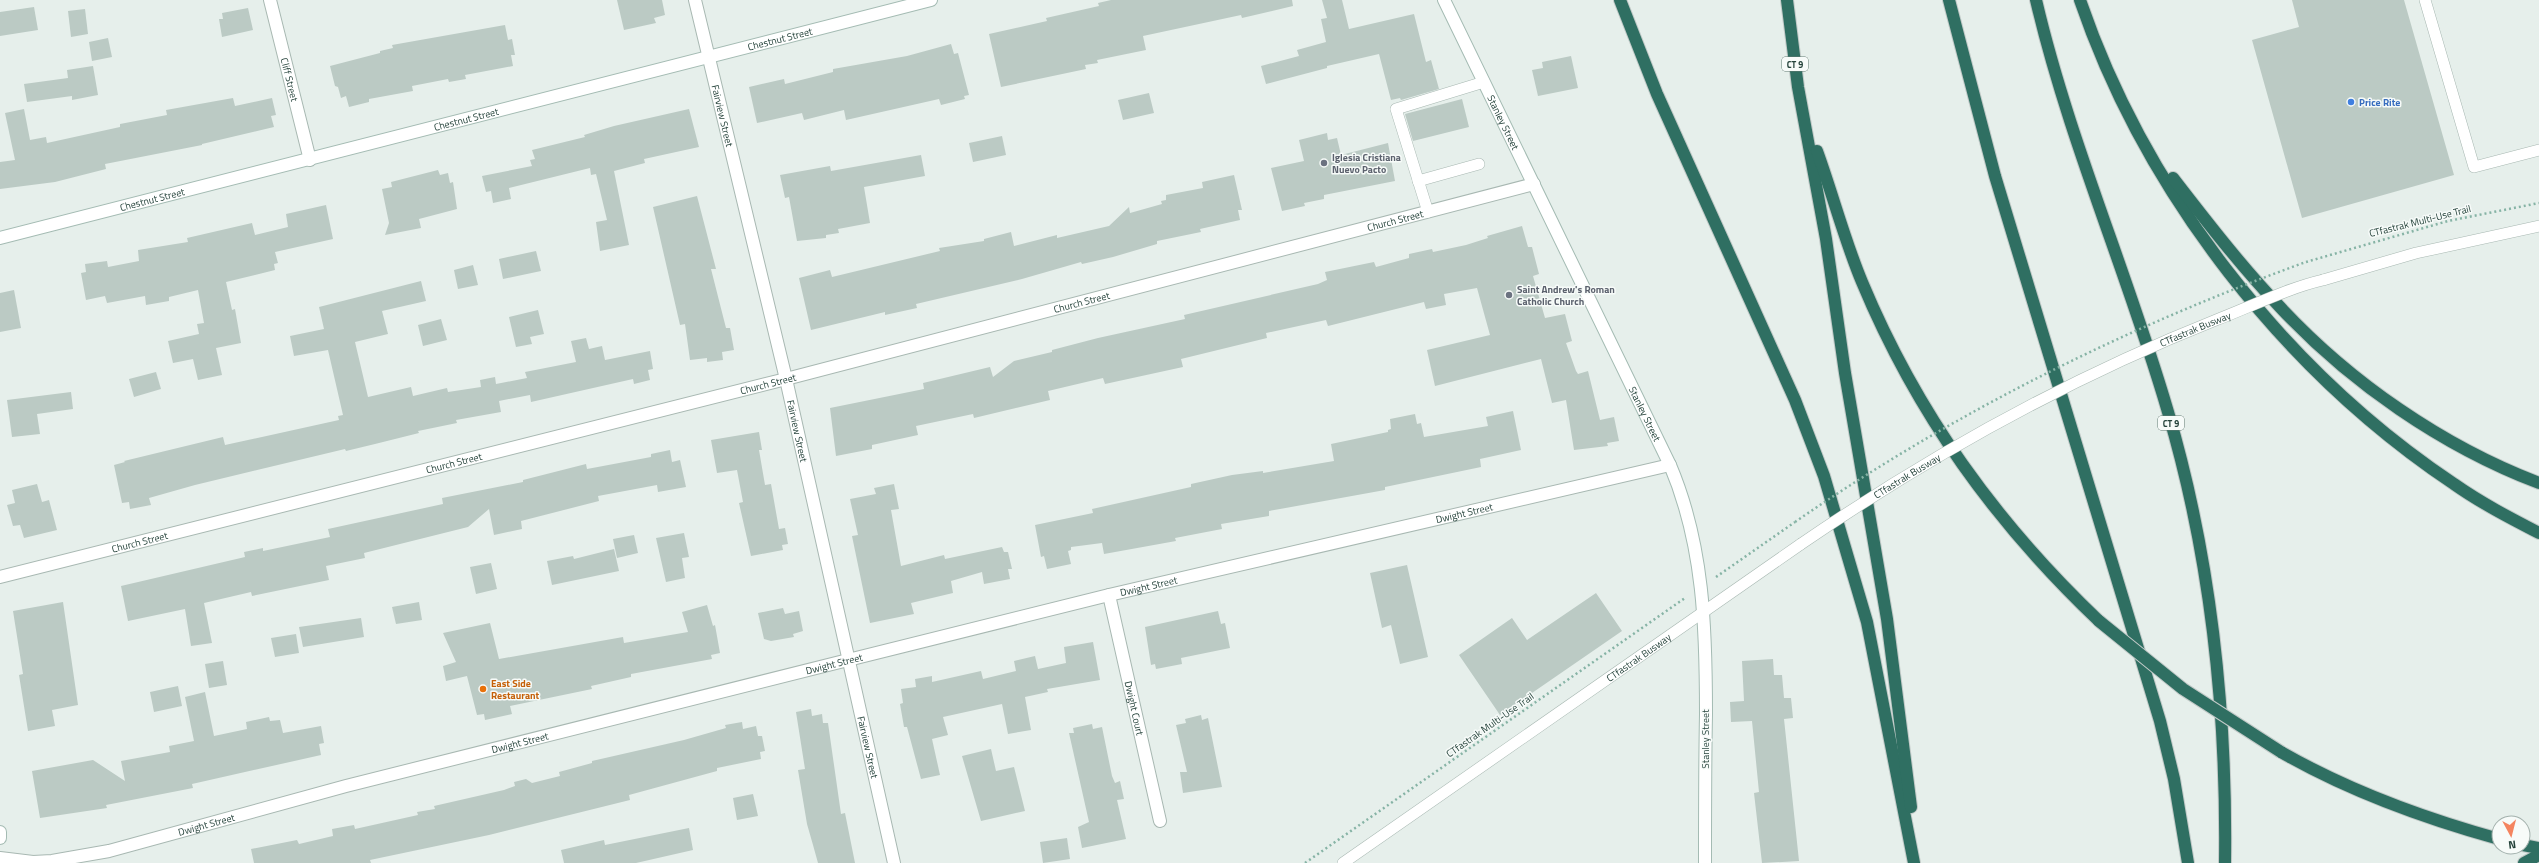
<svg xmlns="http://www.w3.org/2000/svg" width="2539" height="863" viewBox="0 0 2539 863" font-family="'Titillium Web',sans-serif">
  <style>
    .building { fill: #bbcac4 }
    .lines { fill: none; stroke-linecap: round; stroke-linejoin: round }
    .lane-casing { stroke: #a8b8b2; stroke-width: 12 }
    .street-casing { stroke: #a8b8b2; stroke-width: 14 }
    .secondary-casing { stroke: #a4bbb3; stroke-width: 14 }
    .highway-casing { stroke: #c2cac8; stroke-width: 14 }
    .path { stroke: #86b3a5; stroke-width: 2.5; stroke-dasharray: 2 3; stroke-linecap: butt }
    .lane { stroke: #fff; stroke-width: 11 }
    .street { stroke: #fff; stroke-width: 12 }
    .secondary { stroke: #fff; stroke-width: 12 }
    .highway { stroke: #2f6f62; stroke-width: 12 }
    .lane-bridge-casing { stroke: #a8b8b2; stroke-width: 12; stroke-linecap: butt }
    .highway-bridge-casing { stroke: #c2cac8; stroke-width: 14; stroke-linecap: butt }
    .path-bridge { stroke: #86b3a5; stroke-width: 2.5; stroke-dasharray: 2 3; stroke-linecap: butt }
    .lane-bridge { stroke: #fff; stroke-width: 11 }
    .highway-bridge { stroke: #2f6f62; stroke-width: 12 }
    .shop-dot { fill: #3f7fe0; stroke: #f7fbf9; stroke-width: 1.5 }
    .worship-dot { fill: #6b7280; stroke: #f7fbf9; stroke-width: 1.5 }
    .food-dot { fill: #e8710a; stroke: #f7fbf9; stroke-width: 1.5 }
    .labels { text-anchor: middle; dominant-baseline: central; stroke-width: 3; stroke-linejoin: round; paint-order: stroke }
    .shield { fill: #f7fbf9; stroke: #637a73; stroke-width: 1 }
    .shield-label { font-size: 9px; font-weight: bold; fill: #24423a }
    .street-label { font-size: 10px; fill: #24423a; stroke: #f7fbf9 }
    .shop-label { font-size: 10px; font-weight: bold; fill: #366cbe; stroke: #f7fbf9; text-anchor: start }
    .worship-label { font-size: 10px; font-weight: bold; fill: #5b616d; stroke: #f7fbf9; text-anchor: start }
    .food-label { font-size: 10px; font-weight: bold; fill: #c56008; stroke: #f7fbf9; text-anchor: start }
  </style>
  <rect width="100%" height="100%" fill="#e6efeb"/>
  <g class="building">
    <path d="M617 0H662L665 15 654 18 656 23 624 30Z"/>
    <path d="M1111 0H1292L1293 6 1242 18 1241 15 1143 36 1146 50 1097 60 1098 63 1085 65 1086 69 1001 87 989 34 1047 21 1046 18 1099 6 1098 3Z"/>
    <path d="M1322 0H1342L1349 29 1414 14 1426 62 1431 60 1439 89 1401 100 1400 98 1391 100 1379 54 1327 66V68L1266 84 1261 66 1299 56 1297 50 1326 42 1321 19 1327 18Z"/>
    <path d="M2292 0H2404L2454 175 2302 218 2252 40 2299 27Z"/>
    <path d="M34 7 38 30 0 36V12Z"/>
    <path d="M248 8 253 30 222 37 219 19H223L222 13Z"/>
    <path d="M85 9 88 34 71 37 68 11Z"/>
    <path d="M505 25 508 40 512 39 515 55H511L513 66 465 75 466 79 449 82 448 79 412 86 413 91 369 99V102L349 107 346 96 341 98 338 87 335 86 330 66 380 53V51L393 48 392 45Z"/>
    <path d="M108 38 112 57 92 61 89 42Z"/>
    <path d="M951 44 954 54 958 53 969 95 964 96 965 99 941 105 939 99 846 120 844 110 804 120 802 113 757 123 749 87 784 79 785 84 833 72V69L907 56Z"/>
    <path d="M1571 56 1578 88 1538 96 1532 70 1543 68 1542 62Z"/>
    <path d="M93 66 98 95 72 100V96L27 102 24 84 68 78 67 70Z"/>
    <path d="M1149 93 1154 113 1123 120 1118 100Z"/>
    <path d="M233 98 235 106 272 98 276 115 271 116 274 127 202 144V145L105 164 106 169 55 182 0 189V162L15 160 5 113 24 109 30 140 46 137 47 143 120 127V124L167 115 166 110Z"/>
    <path d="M1462 99 1469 127 1413 141 1405 114Z"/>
    <path d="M689 109 699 147 644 159 645 163 614 171 629 245 600 251 596 222 607 220 596 174 591 175 590 168 509 188 511 199 493 203 491 191 486 192 482 176 532 166 530 160 535 159 532 150 585 137 584 135 614 126Z"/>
    <path d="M1327 133 1328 140 1337 138 1341 155 1388 143 1395 181 1324 195V199L1304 203 1305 206 1282 211 1271 168 1304 161 1299 140Z"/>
    <path d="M1002 136 1006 155 973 162 969 143Z"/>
    <path d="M921 155 925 176 864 187 870 223 838 229 839 233 826 235V238L797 241 789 197 785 198 780 175 830 166 831 171Z"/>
    <path d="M438 170 440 175 448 173 450 183 453 182 457 209 419 219 421 228 385 235 389 223 382 189 392 187 391 182Z"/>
    <path d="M1234 175 1242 210H1238L1240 220 1200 229 1201 232 1157 241V244L1113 257 1082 264 1081 262 1022 279 916 304 917 308 885 315V312L811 330 799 278 830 270 832 277 940 251 939 248 984 241V239L1011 232 1014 246 1057 235V238L1109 226 1129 207 1130 213 1162 204 1161 201 1166 200V195L1203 188 1202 182Z"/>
    <path d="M697 196 716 269H711L726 328H730L734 350 722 352 723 360 707 362V358L690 360 685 324 680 325 653 207Z"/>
    <path d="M326 205 333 239 275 252 278 263 274 264 275 270 226 282 232 310 235 309 241 343 216 348 222 375 198 380 193 359 173 363 168 341 199 334 197 324 204 323 198 290 169 297V301L146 305 145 296 107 303 105 296 86 300 81 273 86 272 85 264 107 261 108 267 139 261 138 250 188 242 187 238 252 223 255 235 288 227 286 214Z"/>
    <path d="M1522 226 1528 247H1532L1539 274 1533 276 1545 318 1565 314 1572 341 1566 343 1576 371 1578 374 1588 371 1600 420 1614 417 1619 441 1607 443 1608 446 1574 450 1566 400 1552 403 1541 359 1435 386 1427 350 1490 335 1477 288 1444 294 1446 305 1426 309 1424 302 1328 326 1326 320 1266 333 1267 338 1181 359 1183 367 1105 384 1103 378 1048 391 1050 400 974 418 973 414 916 426 918 435 872 445V449L836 456 830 408 924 389 923 383 990 367 993 377 1014 361 1052 352V350L1098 338 1185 319 1184 315 1318 284 1327 280 1325 272 1374 262 1376 267 1409 258V254L1432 249 1433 252 1466 245 1488 238 1487 236Z"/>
    <path d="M536 251 541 271 503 279 499 259Z"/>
    <path d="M473 265 478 285 458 289 454 270Z"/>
    <path d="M421 281 426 301 382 311 388 334 355 342 368 397 411 387 413 396 447 388 448 392 481 387 480 380 495 377 496 384 527 378 525 372 576 362 571 341 586 338 589 349 602 346 605 360 650 351 653 369 648 370 650 380 634 384 633 379 531 402 530 395 499 401 501 412 456 420 457 423 418 431 419 433 375 444 346 451 345 449 195 485 149 498 151 505 130 509 129 502 122 503 114 465 125 462 124 461 223 437 225 445 339 420 338 416 343 415 328 350 294 356 290 336 324 329 319 307Z"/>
    <path d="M14 290 21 328 0 332V293Z"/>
    <path d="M538 310 544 334 530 337 532 344 516 347 509 317Z"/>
    <path d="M441 319 447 340 423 346 418 325Z"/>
    <path d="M156 372 161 389 134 397 129 379Z"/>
    <path d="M71 392 73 409 37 414 40 434 12 437 7 400Z"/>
    <path d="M1513 411 1521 450 1480 459 1481 467 1385 487V490L1269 511V516L1221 524 1222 529 1175 538 1176 541 1104 554 1102 543 1071 547V550L1068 551 1071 564 1047 569 1044 556 1041 557 1035 525 1093 513 1092 509 1191 487V484L1232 475 1263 471V473L1334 461 1331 444 1388 432V430L1391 429 1390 419 1415 414 1417 424 1421 423 1424 437 1488 426 1486 417Z"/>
    <path d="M759 432 762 450H759L765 485 771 484 779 529 785 528 788 544 782 545 783 550 751 556 739 503 743 502 737 470 717 473 711 440Z"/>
    <path d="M670 450 672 462 680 460 686 487 658 492 657 485 598 496 599 501 521 521 522 529 494 535 489 509 468 527 364 553 365 558 326 566 329 580 252 596 251 592 204 603 212 643 191 646 185 609 128 621 121 586 245 557 244 552 263 548V551L330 537 328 529 443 504 442 498 523 482V480L586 464 587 469 651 457V454Z"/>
    <path d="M37 484 42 502 49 500 57 530 24 538 20 525 13 526 7 505 15 503 12 490Z"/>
    <path d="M894 484 899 509 891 510 901 566 944 555 945 559 1002 547 1004 552H1008L1012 569H1008L1010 579 984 584 982 572 951 581 953 593 911 603 914 614 870 623 852 536 858 535 850 499 876 494 874 488Z"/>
    <path d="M684 533 689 557 682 558 685 578 666 582 656 538Z"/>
    <path d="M634 535 638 553 617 558 613 539Z"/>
    <path d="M614 549 619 571 552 585 547 561 573 556 574 559Z"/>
    <path d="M491 563 497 589 476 594 470 567Z"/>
    <path d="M1407 565 1428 657 1400 664 1391 625 1382 628 1370 573Z"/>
    <path d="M1596 593 1622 631 1500 715 1459 655 1512 618 1527 640Z"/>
    <path d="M63 602 78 705 52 710 55 726 28 731 19 675 23 674 13 611Z"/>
    <path d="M419 602 422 620 396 624 392 607Z"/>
    <path d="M707 605 713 626 715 625 720 653 711 655 712 659 631 674V677L591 686 592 689 510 706 512 714 485 720 484 714 477 715 467 676 446 681 443 666 456 662 443 633 490 623 499 659 623 637 624 643 688 632 682 612Z"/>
    <path d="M783 608 785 614 799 611 803 631 793 634 794 637 771 641 764 639 758 613Z"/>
    <path d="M1218 611 1221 624 1225 623 1230 648 1181 658 1182 664 1156 669 1155 664 1151 665 1145 627Z"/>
    <path d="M361 618 364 637 303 647 299 627Z"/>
    <path d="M296 634 299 653 275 657 271 638Z"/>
    <path d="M1093 642 1100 680 1047 689 1048 692 1025 697 1031 730 1008 734 1002 704 943 717 948 735 932 739 940 775 921 779 907 727H904L900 704 903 703 901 689 916 687 915 679 932 676V682L981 671 983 679 1016 671 1014 661 1035 656 1038 669 1066 663 1064 647Z"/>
    <path d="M1773 659 1774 675H1782L1784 698H1791L1793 718 1784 719 1799 861 1762 863 1754 793 1759 792 1752 721 1731 722 1730 702 1744 701 1742 661Z"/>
    <path d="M223 661 227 685 209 688 205 664Z"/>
    <path d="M178 686 182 706 154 712 150 692Z"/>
    <path d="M205 692 214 736 247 729 246 722 269 717 270 721 280 720 283 733 321 726 324 743 319 744 321 755 192 784 193 788 106 805 107 808 40 818 32 771 93 760 125 781 121 761 170 752 169 746 194 741 185 697Z"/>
    <path d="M811 709 812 716 822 714 823 723H828L841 814 845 813 855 863H818L813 845 807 824 798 770 805 769 796 712Z"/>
    <path d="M1201 715 1202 720 1208 718 1222 787 1183 793 1180 772H1187L1176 725 1186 723 1185 719Z"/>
    <path d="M742 722 743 729 756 726 758 736H762L765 751 760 752 761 759 717 768V771L629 795 630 800 489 835 370 860 371 863H254L251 849 297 840 299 844 333 836 332 829 354 825 355 829 418 815 417 812 435 809 434 806 504 790 515 786 514 782 526 779 532 783 560 776 559 772 592 763V761L684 740 726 728 725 725Z"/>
    <path d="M1092 724 1093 729 1102 727 1112 776 1115 783 1120 781 1124 799 1117 800 1126 839 1082 848 1078 827 1089 822 1069 733H1074L1073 728Z"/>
    <path d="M991 749 996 771 1014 767 1025 811 981 821 962 756Z"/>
    <path d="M753 794 758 816 737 820 733 798Z"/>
    <path d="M689 828 693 850 636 863H564L561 850 604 840 605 845Z"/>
    <path d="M1067 838 1070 859 1043 863 1040 842Z"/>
  </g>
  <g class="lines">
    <defs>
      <g id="lane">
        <path d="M2425 0 2474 167 2539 150"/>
        <path d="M1418 181 1479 164"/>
        <path d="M1428 212 1396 109 1484 82"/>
        <path d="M2323 280 2416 253 2539 226"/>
        <path id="s1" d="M1343 863 1801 544"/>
      </g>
      <g id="street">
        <path id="s2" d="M270 0 310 160"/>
        <path id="s3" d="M695 0 786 379 894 863"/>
        <path id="s4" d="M0 577 786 379 1534 184"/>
        <path id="s5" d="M1109 595 1160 821"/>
        <path id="s6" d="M0 858 33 862 52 861 109 851 346 786 848 660 1109 595 1670 465"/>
      </g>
      <g id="secondary">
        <path id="s7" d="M1444 0 1670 465C1704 545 1706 629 1706 714 1705 764 1705 813 1705 863"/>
        <path id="s8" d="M0 238 931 0"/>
        <path d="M0 832V838"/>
      </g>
      <g id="highway">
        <path d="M1620 0 1657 94 1795 400 1824 476 1867 622 1914 863"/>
        <path d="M1787 0 1798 87 1826 239 1845 373 1887 619 1911 807"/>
        <path d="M1949 0 1995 176 2160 721 2174 779 2188 863"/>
        <path d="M2036 0C2069 141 2128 274 2168 412 2211 558 2227 712 2225 863"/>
        <path d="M2080 0C2146 193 2285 371 2454 484 2481 503 2510 518 2539 533"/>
        <path d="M1817 151C1833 195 1844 239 1862 282 1917 414 1996 523 2099 621"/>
        <path d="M2173 178C2207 222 2241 266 2280 307 2350 382 2442 446 2539 483"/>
        <path d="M2281 752C2349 791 2423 818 2499 839"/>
        <path d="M2523 845 2539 848"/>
        <path d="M2524 863 2539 855"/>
      </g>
    </defs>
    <use href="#lane" class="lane-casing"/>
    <use href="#street" class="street-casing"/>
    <use href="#secondary" class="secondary-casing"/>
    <use href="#highway" class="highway-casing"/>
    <g class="path">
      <path d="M2306 262 2448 221 2539 203"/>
      <path d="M1716 577 1795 522"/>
      <path d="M1305 863 1685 598"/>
    </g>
    <use href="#lane" class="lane"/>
    <use href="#street" class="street"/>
    <use href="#secondary" class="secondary"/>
    <use href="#highway" class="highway"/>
    <defs>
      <g id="lane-bridge">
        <path id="s9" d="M1801 544C1931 455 2070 378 2216 320 2250 307 2288 288 2323 280"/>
      </g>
      <path id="highway-bridge" d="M2099 621 2183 689 2281 752"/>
    </defs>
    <use href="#lane-bridge" class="lane-bridge-casing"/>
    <use href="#highway-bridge" class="highway-bridge-casing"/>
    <path class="path-bridge" d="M1795 522C1953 413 2126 327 2306 262"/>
    <use href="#lane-bridge" class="lane-bridge"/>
    <use href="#highway-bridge" class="highway-bridge"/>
  </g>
  <circle class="shop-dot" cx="2351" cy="102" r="4"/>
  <g class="worship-dot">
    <circle cx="1324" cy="163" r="4"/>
    <circle cx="1509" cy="295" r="4"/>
  </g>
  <circle class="food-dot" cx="483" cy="689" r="4"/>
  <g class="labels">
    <g class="shield">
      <rect x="1782" y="57" width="26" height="14" rx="3"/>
      <rect x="2158" y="416" width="26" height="14" rx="3"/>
    </g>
    <g class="shield-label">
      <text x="1795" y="64">CT 9</text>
      <text x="2171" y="423">CT 9</text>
    </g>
    <g class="street-label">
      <text stroke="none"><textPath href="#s8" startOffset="805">Chestnut Street</textPath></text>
      <text stroke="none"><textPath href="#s2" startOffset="82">Cliff Street</textPath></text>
      <text stroke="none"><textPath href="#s3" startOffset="119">Fairview Street</textPath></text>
      <text stroke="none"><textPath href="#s8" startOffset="481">Chestnut Street</textPath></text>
      <text stroke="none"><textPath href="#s7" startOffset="136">Stanley Street</textPath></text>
      <text stroke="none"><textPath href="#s8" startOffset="157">Chestnut Street</textPath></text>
      <text stroke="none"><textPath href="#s4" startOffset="1440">Church Street</textPath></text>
      <text transform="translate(2420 221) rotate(-14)">CTfastrak Multi-Use Trail</text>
      <text stroke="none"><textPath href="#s4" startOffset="1116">Church Street</textPath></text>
      <text stroke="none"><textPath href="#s9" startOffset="450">CTfastrak Busway</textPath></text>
      <text stroke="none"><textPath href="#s4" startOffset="792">Church Street</textPath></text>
      <text stroke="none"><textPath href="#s7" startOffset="460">Stanley Street</textPath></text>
      <text stroke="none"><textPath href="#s3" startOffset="443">Fairview Street</textPath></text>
      <text stroke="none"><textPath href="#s4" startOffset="468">Church Street</textPath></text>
      <text stroke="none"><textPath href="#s9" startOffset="126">CTfastrak Busway</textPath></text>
      <text stroke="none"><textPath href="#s6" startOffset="1507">Dwight Street</textPath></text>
      <text stroke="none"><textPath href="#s4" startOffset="144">Church Street</textPath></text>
      <text stroke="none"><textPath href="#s6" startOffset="1183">Dwight Street</textPath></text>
      <text stroke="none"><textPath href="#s1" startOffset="360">CTfastrak Busway</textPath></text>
      <text stroke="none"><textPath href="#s6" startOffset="859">Dwight Street</textPath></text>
      <text stroke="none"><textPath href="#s5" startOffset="116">Dwight Court</textPath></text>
      <text transform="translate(1490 725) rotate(-35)">CTfastrak Multi-Use Trail</text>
      <text transform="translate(1705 739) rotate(-90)">Stanley Street</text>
      <text stroke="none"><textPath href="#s6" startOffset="535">Dwight Street</textPath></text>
      <text stroke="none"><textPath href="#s3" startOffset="767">Fairview Street</textPath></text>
      <text stroke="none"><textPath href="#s6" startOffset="211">Dwight Street</textPath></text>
    </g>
    <g class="shop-label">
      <text x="2359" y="102">Price Rite</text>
    </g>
    <g class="worship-label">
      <text x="1332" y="157">Iglesia Cristiana<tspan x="1332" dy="12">Nuevo Pacto</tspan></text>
      <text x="1517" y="289">Saint Andrew's Roman<tspan x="1517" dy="12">Catholic Church</tspan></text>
    </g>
    <g class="food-label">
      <text x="491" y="683">East Side<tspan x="491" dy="12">Restaurant</tspan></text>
    </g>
  </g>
  <g transform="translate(2511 835) rotate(173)"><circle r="19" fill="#f7fbf9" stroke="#a3b1ad"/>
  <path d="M0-3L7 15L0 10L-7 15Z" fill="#f4845f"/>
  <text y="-6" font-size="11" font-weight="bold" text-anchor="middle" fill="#24423a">N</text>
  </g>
</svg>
